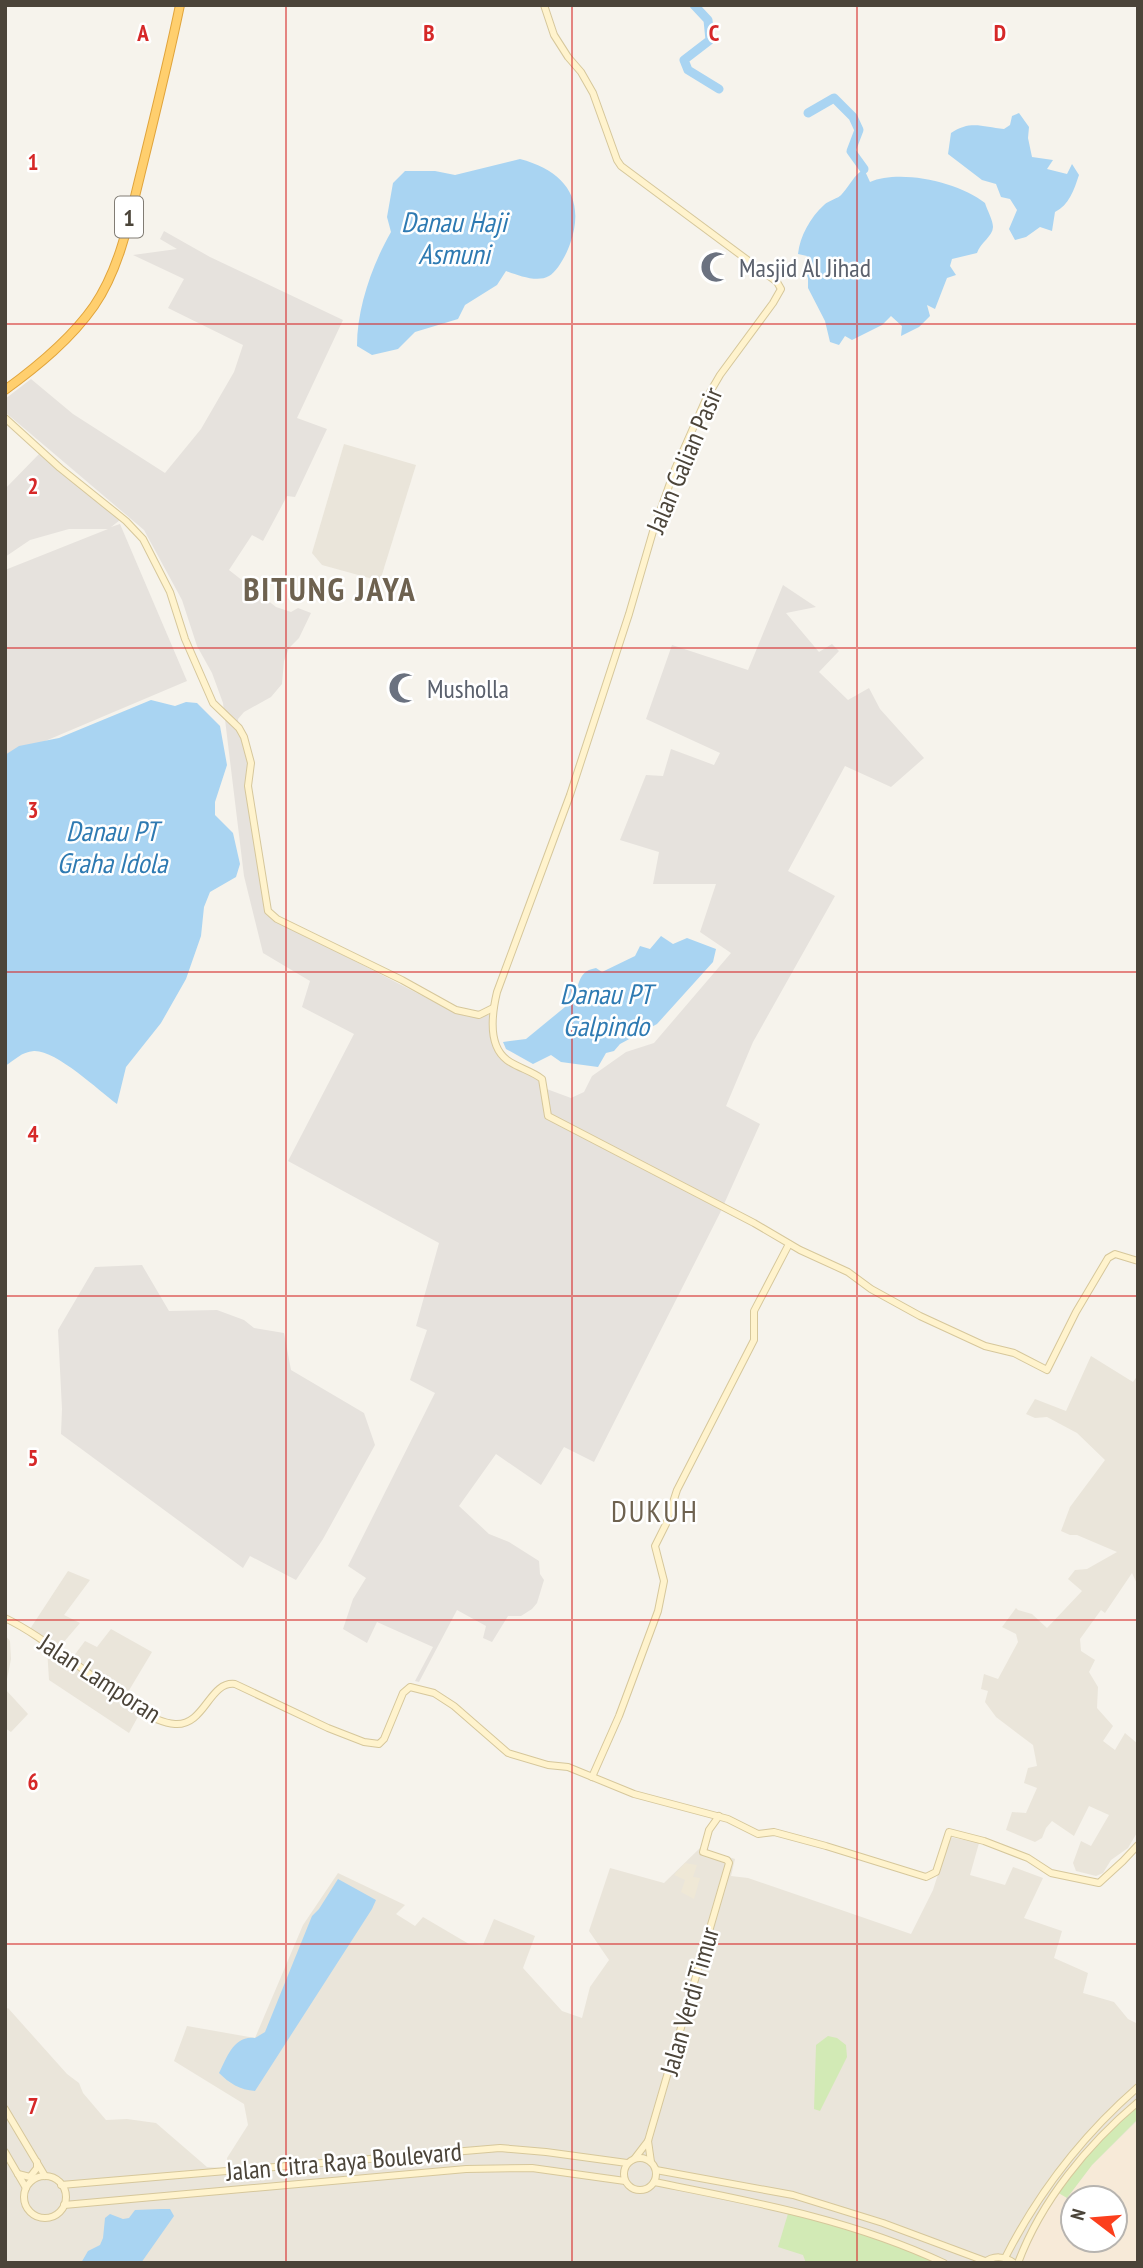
<svg xmlns="http://www.w3.org/2000/svg" width="1143" height="2268" viewBox="0 0 1143 2268" font-family="'PT Sans Narrow',sans-serif">
  <style>
    .residential { fill: #eae5da; fill-rule: evenodd }
    .commercial { fill: #f7ead8; fill-rule: evenodd }
    .industrial { fill: #e6e2dd }
    .education { fill: #efe8d6 }
    .green { fill: #d2eab5 }
    .water { fill: #a9d4f2 }
    .lines { fill: none; stroke-linecap: round; stroke-linejoin: round }
    .river { stroke: #a9d4f2; stroke-width: 9 }
    .secondary-casing { stroke: #d6c79b; stroke-width: 8 }
    .highway-casing { stroke: #e0a43c; stroke-width: 10 }
    .secondary { stroke: #fff3cd; stroke-width: 6 }
    .highway { stroke: #ffcf6e; stroke-width: 8 }
    .grid { fill: none; stroke: #d62828; stroke-width: 2; stroke-opacity: 0.55 }
    .labels { text-anchor: middle; dominant-baseline: central; stroke-width: 5; stroke-linejoin: round; paint-order: stroke }
    .shield { fill: #fff; stroke: #817c74; stroke-width: 2 }
    .shield-label { font-size: 24px; font-weight: bold; fill: #4b4439 }
    .worship-label { font-size: 26px; fill: #5b616d; stroke: #fff; text-anchor: start }
    .street-label { font-size: 26px; fill: #4b4439; stroke: #fff }
    .water-label { font-size: 28px; font-style: italic; fill: #2e7ab2; stroke: #fff }
    .quarter-label { font-size: 30px; letter-spacing: 2px; fill: #6e6250; stroke: #fff }
    .district-label { font-size: 33px; font-weight: bold; letter-spacing: 2px; fill: #6e6250; stroke: #fff }
    .grid-label { font-size: 23px; text-anchor: middle; font-weight: bold; fill: #d62828; stroke: #fff; stroke-width: 5; stroke-linejoin: round; paint-order: stroke }
  </style>
  <rect width="100%" height="100%" fill="#f6f3ec"/>
  <g class="residential">
    <path d="M344 444 416 465 380 581 322 565 312 553Z"/>
    <path d="M1091 1356 1133 1382 1138 1375V1586L1132 1573 1105 1613 1101 1610 1080 1639 1081 1651 1095 1660 1089 1672 1098 1687 1097 1708 1113 1726 1103 1741 1115 1750 1125 1733 1138 1744V1831L1128 1848 1111 1860 1103 1873 1096 1876 1076 1871 1073 1863 1081 1841 1091 1846 1109 1815 1089 1806 1074 1836 1052 1821 1046 1828 1042 1838 1035 1842 1006 1830 1012 1812 1026 1813 1037 1788 1024 1783 1028 1768 1037 1766 1033 1745 996 1717 985 1702 988 1691 981 1689 984 1674 998 1679 1018 1642 1016 1634 1002 1627 1016 1608 1018 1610 1032 1614 1047 1628 1082 1591 1068 1579 1075 1570 1087 1569 1117 1552 1077 1535H1070L1061 1531 1070 1507 1105 1460 1077 1433 1047 1417 1035 1418 1026 1414 1035 1399 1066 1411Z"/>
    <path d="M68 1571 90 1580 64 1615 80 1623 57 1650 70 1661 85 1641 97 1647 111 1629 152 1652 125 1697 140 1713 129 1733 49 1680 47 1648 30 1629Z"/>
    <path d="M5 1635 10 1641 11 1659 5 1689 28 1714 11 1732 5 1728Z"/>
    <path d="M950 1837 979 1843 970 1875 1005 1885 1013 1867 1043 1878 1024 1918 1062 1931 1054 1958 1088 1973 1083 1993 1114 2002 1128 2019 1138 2024V2263H5V2010L8 2008 67 2074 79 2083 83 2093 106 2120 127 2119 156 2123 207 2167 225 2168 228 2163 227 2158 248 2125 244 2104 174 2061 187 2026 255 2038 303 1925 338 1873 405 1905 396 1914 415 1926 423 1917 469 1944 483 1945 494 1919 535 1936 523 1968 562 2011 582 2018 590 1987 609 1960 589 1931 610 1868 664 1883 700 1848 735 1859 731 1876 748 1878 911 1934 933 1890ZM1073 2198H1115V2240H1073Z"/>
  </g>
  <path class="commercial" d="M1138 2120V2263H1018L1027 2240 1057 2192 1067 2198 1092 2165ZM1073 2198H1115V2240H1073Z"/>
  <g class="industrial">
    <path d="M164 231 210 257 343 320 297 418 327 429 295 497 287 496 263 541 252 535 229 570 276 607 291 612 298 608 311 613 299 638 289 648 284 661 282 684 271 697 244 712 238 719 239 733 249 763 246 780 264 909 271 918 448 1009 464 1014 489 1015 492 1041 502 1060 511 1067 538 1079 544 1088 571 1098 584 1092 592 1076 626 1052 654 1043 731 953 700 932 716 884H653L659 852 620 840 646 775 663 776 671 749 714 765 720 753 646 719 672 645 748 670 783 585 816 607 786 613 819 652 832 644 839 651 819 672 848 700 869 688 880 709 924 758 891 787 845 766 788 871 835 896 753 1042 726 1106 760 1124 720 1213 594 1462 564 1447 541 1485 496 1454 459 1506 489 1534 509 1542 539 1561 540 1574 544 1580 537 1603 532 1609 521 1616H508L492 1642 483 1638 486 1626 457 1610 419 1682 415 1681 433 1647 377 1622 367 1643 343 1629 353 1599 366 1578 348 1566 435 1393 410 1380 427 1330 416 1326 439 1243 288 1161 354 1034 302 1007 310 981 263 953 244 876 223 703 212 673 197 646 182 600 144 530 5 412V399L31 379 73 414 165 473 201 429 234 372 243 345 168 308 184 279 133 255 177 249 160 239Z"/>
    <path d="M40 453 57 470 120 520 111 527 120 524 187 681 5 758V570L108 529H69L30 540 5 557V489Z"/>
    <path d="M142 1265 169 1311 217 1310 244 1320 254 1328 284 1333 291 1370 364 1413 375 1445 323 1539 296 1580 250 1556 243 1568 61 1434 62 1409 58 1330 95 1267Z"/>
  </g>
  <path class="education" d="M685 1863 697 1865 693 1877 700 1878 694 1899 681 1892 685 1880 674 1875Z"/>
  <g class="green">
    <path d="M828 2036 837 2038 846 2045 847 2057 820 2111 814 2109 816 2045Z"/>
    <path d="M1138 2102V2119L1092 2165 1067 2198 1057 2192 1084 2157Z"/>
    <path d="M790 2207 876 2234 943 2263H806L803 2255 778 2247Z"/>
  </g>
  <g class="water">
    <path d="M1019 113 1029 127 1028 138 1032 157 1053 160 1047 169 1067 174 1072 164 1079 175C1074 190 1069 205 1055 212L1052 231 1040 227 1026 237 1015 240 1009 229 1017 210 1010 199 1001 197 996 184 982 180 948 154 951 133C970 120 983 127 1004 129L1010 125 1012 116Z"/>
    <path d="M520 159C565 171 586 199 570 244 567 253 558 271 549 276 537 283 518 275 506 271L497 285 465 305 458 319 415 332 398 349 372 355 357 346C357 308 372 265 391 232L387 217 393 183 405 171H435L455 175Z"/>
    <path d="M864 169 870 182C900 169 959 182 985 203 987 210 993 220 993 227 993 236 980 243 977 253L952 259 950 266 956 275 947 278 935 309 927 305 930 316 919 327 901 336 902 326 891 316 882 325 852 340 845 336 839 345 830 342 825 321 808 288V278L803 267 807 256 798 254C800 236 810 218 824 205 829 200 838 199 842 194 851 184 853 176 864 169Z"/>
    <path d="M151 700 175 706 186 702 197 703 220 726 227 765 215 802V815L233 833 240 864 236 877 210 892 204 907 201 936 186 979 161 1023 126 1067 117 1104C98 1090 56 1050 34 1051 21 1052 15 1060 5 1066V755L19 746 59 738Z"/>
    <path d="M661 936 673 944 687 938 716 949 713 962 657 1024 620 1044 614 1051 606 1053 598 1067 561 1062 551 1055 533 1064 506 1049 503 1042 526 1039 565 1007 567 987 578 985C581 975 585 970 596 968L602 972 635 956 640 946 650 949Z"/>
    <path d="M338 1879 376 1900 372 1909 255 2091C240 2090 229 2083 219 2073 227 2057 234 2035 255 2038L265 2032 312 1916 319 1909Z"/>
    <path d="M161 2209H170L174 2216 141 2263H81L88 2251 100 2245 103 2238 105 2218 110 2214 123 2219 129 2218 135 2210Z"/>
  </g>
  <g class="lines">
    <g class="river">
      <path d="M694 5 708 20 710 40 684 60 688 70 719 89"/>
      <path d="M808 113 834 98 853 117 859 130 851 151 864 169"/>
    </g>
    <defs>
      <g id="secondary">
        <path d="M544 5 554 35 568 57 581 72 593 93 617 160 621 166 777 282 781 289 773 303 720 375 706 399 675 469 654 528 629 614 570 795 497 992C492 1013 487 1045 507 1060 518 1068 532 1071 542 1079L548 1116 754 1223 800 1250 848 1272 871 1289 920 1316 985 1346 1014 1353 1047 1370 1076 1312 1108 1258 1115 1254 1138 1261"/>
        <path d="M5 418 60 468 126 521 143 539 170 592 185 639 213 703 239 728 244 737 251 763 248 786 268 911 277 919 402 980 456 1010 479 1015 493 1008"/>
        <path d="M5 1618C34 1632 60 1653 87 1672 109 1689 147 1722 175 1724 205 1726 209 1681 235 1684L328 1728 364 1742 379 1744 384 1739 403 1693 410 1687 434 1693 454 1706 508 1753 548 1765 568 1767 634 1794 728 1819 758 1834 774 1832 826 1846 926 1877 936 1872 949 1832 984 1841 1028 1858 1051 1873 1099 1883 1123 1861 1138 1845"/>
        <path d="M592 1777 619 1716 658 1611 664 1581 655 1546 666 1524 677 1490 754 1340V1311L789 1244"/>
        <path d="M5 2109 45 2176"/>
        <path d="M5 2152 26 2188"/>
        <circle cx="640" cy="2174" r="16"/>
        <path d="M635 2158 648 2141"/>
        <path d="M651 2162 648 2141 650 2134 729 1863 727 1860 703 1852 709 1830 719 1816"/>
        <path d="M656 2170 793 2195 883 2223 985 2261"/>
        <path d="M18 2174 30 2177 37 2168V2162"/>
        <circle cx="45" cy="2197" r="21"/>
        <path d="M654 2182C754 2202 850 2219 944 2263"/>
        <path d="M61 2185 500 2148 546 2152 627 2163"/>
        <path d="M64 2205 466 2169 532 2168 625 2181"/>
        <path d="M1005 2258C1038 2193 1083 2135 1138 2087"/>
        <path d="M984 2263C993 2255 1005 2256 1014 2263"/>
        <path d="M1018 2263C1041 2201 1088 2144 1138 2102"/>
      </g>
      <path id="highway" d="M5 390C38 366 71 339 94 306 120 268 129 220 140 176 154 119 168 63 180 5"/>
    </defs>
    <use href="#secondary" class="secondary-casing"/>
    <use href="#highway" class="highway-casing"/>
    <use href="#secondary" class="secondary"/>
    <use href="#highway" class="highway"/>
  </g>
  <path class="grid" d="M286 5V2263M572 5V2263M857 5V2263M5 324H1138M5 648H1138M5 972H1138M5 1296H1138M5 1620H1138M5 1944H1138"/>
  <defs>
    <symbol id="mosque-bare" viewBox="-9 -9 18 18"><path d="M3.5-4.9A6 6 0 1 0 3.5 4.9A5 5 0 1 1 3.5-4.9Z" fill="#6b7280" stroke="#fff" stroke-width="2.5" paint-order="stroke"/></symbol>
  </defs>
  <g fill-rule="evenodd">
    <use href="#mosque-bare" x="694" y="245" width="44" height="44"/>
    <use href="#mosque-bare" x="382" y="666" width="44" height="44"/>
  </g>
  <g class="labels">
    <rect class="shield" x="115" y="196.5" width="28" height="41" rx="5"/>
    <g class="shield-label">
      <text x="129" y="217">1</text>
    </g>
    <g class="worship-label">
      <text x="739" y="267">Masjid Al Jihad</text>
      <text x="427" y="688">Musholla</text>
    </g>
    <g class="street-label">
      <text transform="translate(684 460) rotate(-67)">Jalan Galian Pasir</text>
      <text transform="translate(100 1678) rotate(33)">Jalan Lamporan</text>
      <text transform="translate(689 2001) rotate(-74)">Jalan Verdi Timur</text>
      <text transform="translate(344 2161) rotate(-5)">Jalan Citra Raya Boulevard</text>
    </g>
    <g class="water-label">
      <text x="454" y="221">Danau Haji<tspan x="454" dy="32">Asmuni</tspan></text>
      <text x="112" y="830">Danau PT<tspan x="112" dy="32">Graha Idola</tspan></text>
      <text x="606" y="993">Danau PT<tspan x="606" dy="32">Galpindo</tspan></text>
    </g>
    <g class="quarter-label">
      <text x="655" y="1510">DUKUH</text>
    </g>
    <g class="district-label">
      <text x="330" y="588">BITUNG JAYA</text>
    </g>
  </g>
  <g class="grid-label">
    <text x="143" y="41">A</text>
    <text x="429" y="41">B</text>
    <text x="714" y="41">C</text>
    <text x="1000" y="41">D</text>
    <text x="33" y="170">1</text>
    <text x="33" y="494">2</text>
    <text x="33" y="818">3</text>
    <text x="33" y="1142">4</text>
    <text x="33" y="1466">5</text>
    <text x="33" y="1790">6</text>
    <text x="33" y="2114">7</text>
  </g>
  <rect width="1143" height="2268" fill="none" stroke="#4b4439" stroke-width="14"/>
  <g transform="translate(1094 2219) rotate(286)"><circle r="33" fill="#ffffff" stroke="#b7b4b0" stroke-width="2"/>
  <path d="M0-5L12 26L0 18L-12 26Z" fill="#fc3f1d"/>
  <text y="-10" font-size="19" font-weight="bold" text-anchor="middle" fill="#4b4439">N</text>
  </g>
</svg>
